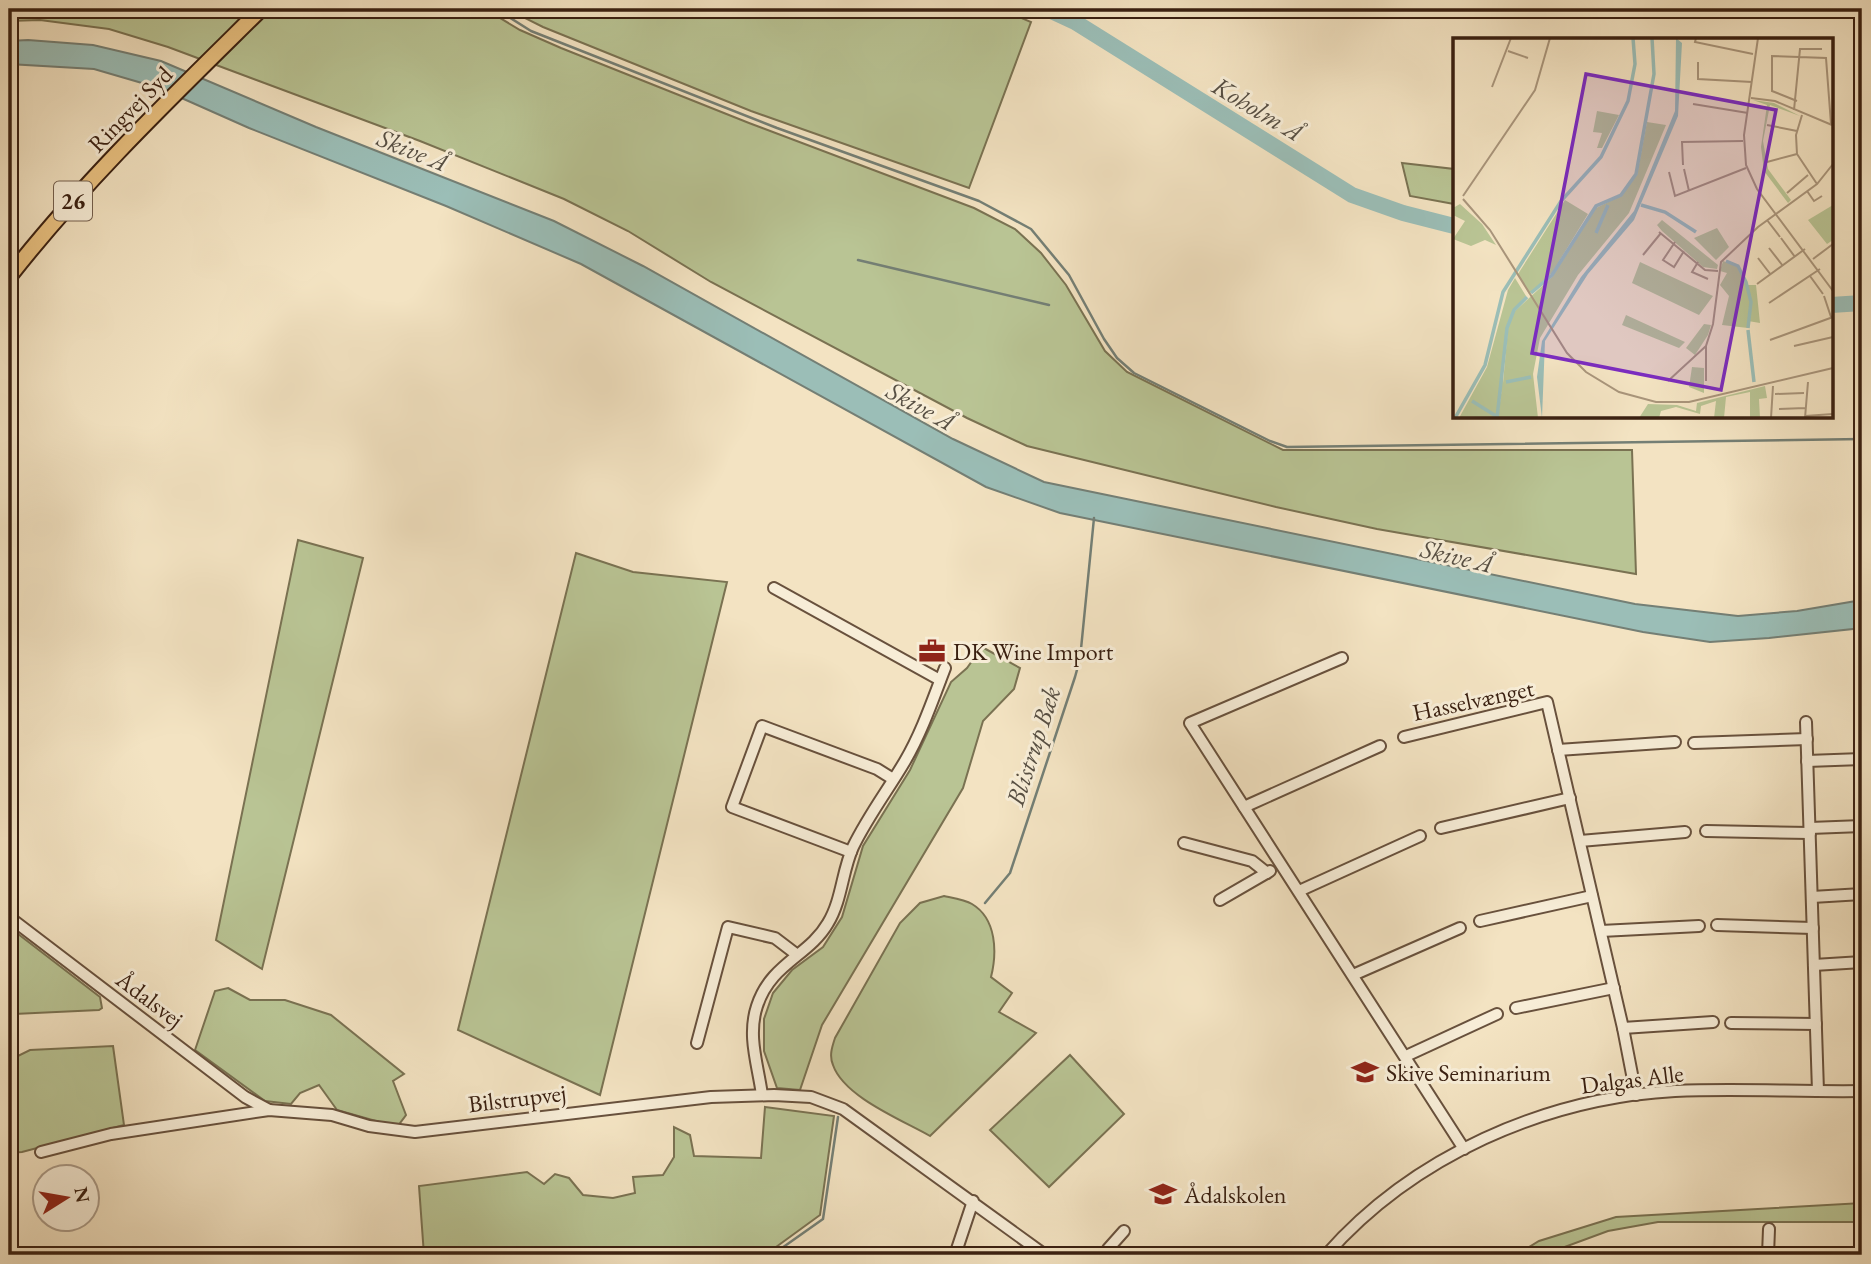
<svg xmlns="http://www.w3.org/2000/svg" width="1871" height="1264" viewBox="0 0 1871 1264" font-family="'EB Garamond',serif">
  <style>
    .green { fill: #b9c494; stroke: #7a7252; stroke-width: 2 }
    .water { fill: #9bbeb7; stroke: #747f75; stroke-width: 2 }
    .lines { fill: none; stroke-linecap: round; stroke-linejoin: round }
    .stream { stroke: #747f75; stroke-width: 2.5 }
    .river { stroke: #9bbeb7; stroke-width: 16 }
    .minor-casing { stroke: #68513d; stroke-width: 14 }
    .major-casing { stroke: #3a2011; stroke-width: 18 }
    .minor { stroke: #f7edd7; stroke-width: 10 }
    .major { stroke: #eac281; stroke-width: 14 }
    .labels { text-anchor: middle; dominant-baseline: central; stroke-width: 6; stroke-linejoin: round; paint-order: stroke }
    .shield { fill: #f7edd7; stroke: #735e4c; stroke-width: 2 }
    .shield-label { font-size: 23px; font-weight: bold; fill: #3a2011 }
    .street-label { font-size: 24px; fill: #3a2011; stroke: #f7edd7 }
    .poi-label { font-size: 24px; fill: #3a2011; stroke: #f7edd7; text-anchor: start }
    .water-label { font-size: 26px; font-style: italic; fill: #574f43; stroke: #f7edd7 }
    .inset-river { fill: none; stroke: #9bbeb7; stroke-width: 3.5 }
    .inset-road { fill: none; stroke: #a9957b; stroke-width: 2 }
    .view { fill: #7b2cbf; fill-opacity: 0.15; stroke: #7b2cbf; stroke-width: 3.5 }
    .inset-edge { fill: none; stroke: #3a2011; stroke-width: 3.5 }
  </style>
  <rect width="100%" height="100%" fill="#f3e3c2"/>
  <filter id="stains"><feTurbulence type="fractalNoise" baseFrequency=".00286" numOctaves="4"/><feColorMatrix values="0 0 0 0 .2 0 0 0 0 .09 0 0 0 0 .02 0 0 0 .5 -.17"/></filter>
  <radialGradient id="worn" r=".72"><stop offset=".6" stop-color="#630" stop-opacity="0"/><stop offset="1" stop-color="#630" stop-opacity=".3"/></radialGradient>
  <g class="green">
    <path d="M9 9H485L520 30 561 48 749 123 974 208 1015 229 1041 253 1066 285 1105 351 1127 372 1283 450H1632L1636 574 1377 529 1276 507 1027 446 967 418 711 282 628 231 564 199 420 141 168 47 109 29 40 20 9 21Z"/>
    <path d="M507 9H1000L1031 22 969 188 751 111 543 27Z"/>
    <path d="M1402 163 1454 169V204L1410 196Z"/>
    <path d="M298 540 363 558 262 969 216 940Z"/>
    <path d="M576 553 633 572 727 582 600 1095 458 1030Z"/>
    <path d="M982 647 1020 668 1014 689 983 721 963 788 822 1025 800 1090 777 1088 764 1051V1019L773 993 792 970 823 947 842 917 863 846 910 770 951 682 967 668Z"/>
    <path d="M944 896C953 898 965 900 972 904 997 919 997 953 991 977L1012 993 999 1012 1036 1033 930 1136C902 1120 844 1097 833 1065 829 1056 832 1047 835 1038L900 923 920 903Z"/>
    <path d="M9 927 100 997 102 1008 99 1010 14 1014 9 1012Z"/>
    <path d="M228 988 250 1000H285L331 1015 404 1074 393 1081 406 1115 397 1127 337 1110 319 1085 300 1093 291 1104 265 1101 195 1050 215 991Z"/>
    <path d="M113 1046 124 1125 22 1152 9 1153V1057L18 1056 30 1050Z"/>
    <path d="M1070 1055 1124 1114 1049 1187 990 1130Z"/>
    <path d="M765 1107 834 1116 820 1215 765 1255H424L419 1186 527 1172 544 1184 555 1174 569 1178 583 1195 613 1198 635 1193 633 1177 663 1175 674 1157V1127L690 1135 694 1156 761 1158Z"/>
    <path d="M1862 1203V1222H1658L1608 1231 1543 1255H1516L1539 1241 1616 1217Z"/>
  </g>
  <path class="water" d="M28 40 93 45 161 61 316 127 554 221 643 266 953 439 1044 482 1635 604 1738 616 1797 611 1862 600V628L1769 638 1710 642 1643 632 1060 513 986 487 581 264 446 206 249 128 159 88 94 69 9 64V41Z"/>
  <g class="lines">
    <g class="stream">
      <path d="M496 9 531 31 777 128 979 201 1031 229 1069 275 1104 339 1117 358 1134 373 1270 441 1287 447 1862 439"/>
      <path d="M858 260 1049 305"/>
      <path d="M985 903 1010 873 1075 677 1080 659 1094 518"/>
      <path d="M772 1255 823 1219 838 1117"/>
    </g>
    <g class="river">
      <path d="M1047 9 1075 22 1352 195 1403 213 1454 226"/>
      <path d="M1831 305 1862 303"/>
    </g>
    <defs>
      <g id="minor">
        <path d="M774 588 940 680"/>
        <path d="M1342 658 1190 723 1464 1149"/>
        <path d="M1806 722 1818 1091"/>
        <path d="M1404 737 1547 702 1623 1028 1636 1095"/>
        <path d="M1694 743 1807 739"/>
        <path d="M1558 750 1675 742"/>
        <path d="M1807 761 1862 759"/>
        <path d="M1244 807 1380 746"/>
        <path d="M1441 828 1570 798"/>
        <path d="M1810 828 1862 826"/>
        <path d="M1706 831 1810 833"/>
        <path d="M1580 841 1685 832"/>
        <path d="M1184 843 1252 861 1267 873"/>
        <path d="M851 852 732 807 762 726 877 769 893 779"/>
        <path d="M1299 891 1420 836"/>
        <path d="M1812 897 1862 894"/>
        <path d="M1220 900 1270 871"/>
        <path d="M9 917 245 1097 269 1110"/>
        <path d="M1480 921 1592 896"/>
        <path d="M1717 925 1813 928"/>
        <path d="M1601 931 1699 926"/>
        <path d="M1814 965 1862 962"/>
        <path d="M1353 975 1460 928"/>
        <path d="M1516 1008 1614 988"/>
        <path d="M1731 1023 1816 1024"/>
        <path d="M1623 1028 1713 1022"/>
        <path d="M697 1043 728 927 775 938 796 954"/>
        <path d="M1406 1056 1497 1014"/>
        <path d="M762 1095C758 1065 747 1036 757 1006 771 963 809 956 828 923 842 900 842 871 853 847 868 816 888 790 905 761 922 732 933 699 945 668"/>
        <path d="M41 1152 111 1134 269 1110 332 1115 369 1126 415 1132 711 1097 774 1095 811 1097 843 1109 1045 1255"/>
        <path d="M955 1255 973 1201"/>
        <path d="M1106 1255 1108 1249 1124 1231"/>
        <path d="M1326 1255C1413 1156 1545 1098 1675 1091 1737 1088 1800 1092 1862 1091"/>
        <path d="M1768 1255 1769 1229"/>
      </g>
      <path id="major" d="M9 277C85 180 174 95 261 9"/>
    </defs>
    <use href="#minor" class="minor-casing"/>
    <use href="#major" class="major-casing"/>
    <use href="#minor" class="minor"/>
    <use href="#major" class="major"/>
  </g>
  <defs>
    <symbol id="office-bare" viewBox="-9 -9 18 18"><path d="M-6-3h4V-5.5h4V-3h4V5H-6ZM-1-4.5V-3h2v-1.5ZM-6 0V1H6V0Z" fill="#8f2418" stroke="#f7edd7" stroke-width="2.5" paint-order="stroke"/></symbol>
    <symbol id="school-bare" viewBox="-9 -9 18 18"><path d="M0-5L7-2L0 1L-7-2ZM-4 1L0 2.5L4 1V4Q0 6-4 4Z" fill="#8f2418" stroke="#f7edd7" stroke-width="2.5" paint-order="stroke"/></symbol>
  </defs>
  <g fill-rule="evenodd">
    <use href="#office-bare" x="913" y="632" width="38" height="38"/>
    <use href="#school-bare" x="1346" y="1053" width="38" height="38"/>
    <use href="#school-bare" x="1144" y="1175" width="38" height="38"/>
  </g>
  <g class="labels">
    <rect class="shield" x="54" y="181.5" width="38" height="39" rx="5"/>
    <g class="shield-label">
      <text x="73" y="201">26</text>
    </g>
    <g class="street-label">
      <text transform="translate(130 109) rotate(-46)">Ringvej Syd</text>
      <text transform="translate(1473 700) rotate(-12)">Hasselvænget</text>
      <text transform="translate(150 999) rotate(37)">Ådalsvej</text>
      <text transform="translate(1632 1079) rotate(-7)">Dalgas Alle</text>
      <text transform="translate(517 1098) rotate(-7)">Bilstrupvej</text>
    </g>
    <g class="poi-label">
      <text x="953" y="651">DK Wine Import</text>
      <text x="1386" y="1072">Skive Seminarium</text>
      <text x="1184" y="1194">Ådalskolen</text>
    </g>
    <g class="water-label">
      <text transform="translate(1258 109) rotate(31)">Koholm Å</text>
      <text transform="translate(413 150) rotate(22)">Skive Å</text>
      <text transform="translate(921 406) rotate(29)">Skive Å</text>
      <text transform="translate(1457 556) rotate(13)">Skive Å</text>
      <text transform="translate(1033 746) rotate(-72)">Blistrup Bæk</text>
    </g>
  </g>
  <g transform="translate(1453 38)">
    <rect width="380" height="380" fill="#f3e3c2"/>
    <path d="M300 62 321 65 347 78 317 67 310 103 315 131 338 162 335 165 311 133 308 109 314 67ZM144 73 166 77 149 110H144L149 95 140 94ZM194 84 213 87 176 175 125 237 87 300 80 336 85 380H45L49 349 44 380H6L34 329 55 252 62 240 73 258 62 270 55 284 49 325 50 345 55 290 62 273 99 239 143 170 167 158 184 137ZM112 162 135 176 99 235 76 256 65 236ZM7 166 29 186 43 207 32 202 18 208 0 201 12 183 0 177V170ZM380 167V202L374 206 355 182ZM209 182 265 227 264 231 250 229 209 193 204 187ZM264 190 276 209 263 222 241 200ZM270 223 285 228 293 247H303L307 285 295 283V290L269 287 276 258 267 247 274 235 267 233ZM187 224 260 258 246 277 179 245ZM173 277 232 304 226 310 169 287ZM251 286 258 287 255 297 242 317 233 310ZM239 329 251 330V355L236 349ZM312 348 314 360 306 361 307 380H297V354L273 359 271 380H261L263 363 248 368 247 376 223 369 208 373 206 380H186L195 366 224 367 243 373 244 365Z" fill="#b9c494"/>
    <path d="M223 0 229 5 225 78 181 182 135 236 92 303 89 380 84 339 89 303 128 239 181 173 222 73Z" fill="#9bbeb7"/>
    <path class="inset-river" d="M188 167 212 174 243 194M143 195 155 167M273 223 285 228 293 244 298 264 295 290M78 255 99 237 143 168 168 157 183 136 201 36 199 0M295 292 301 344M53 344 78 339M19 363 43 378M2 380 32 327 50 254 108 163 148 119 175 63 182 26 180 0M44 380 54 290 61 272 74 259"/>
    <path class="inset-road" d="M243 0 242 4 300 16M305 0 291 97 293 127 304 151 380 253M55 13 75 20M245 24V41L299 44M39 49 58 0M298 60 322 63 379 87M344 63 319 53V18L373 20 378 86M240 66 295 75M341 72 347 11H369M349 77 343 97 344 116 364 146M314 87 344 93M314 124 344 116M230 127 229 104 290 103M231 131 236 153M216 134 222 158 293 130M354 153 361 163 369 158M334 155 355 137M10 158 82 52 97 0M10 161 37 192 114 315 133 334 166 354 203 364H236L380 330M314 182 327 199M206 194 252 232 265 233M328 200 342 219M222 204 210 222 221 229 231 213M316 210 330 228M190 217 208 195M305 220 318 237M360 221 380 206M245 224 239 234 255 241M357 238 370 256M304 246 352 211M371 258 378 279M316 265 367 231M317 302 380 279M341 308 380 299M215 343 253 308M253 343V308L260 286 268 224 305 189 364 146 380 126M322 356 351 355M326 371 352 370M352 378 380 376M318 380 320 348M352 380 355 344"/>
    <path class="view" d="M133 36 323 72 268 352 79 315Z"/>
    <rect width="380" height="380" class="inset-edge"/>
  </g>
  <rect width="1871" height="1264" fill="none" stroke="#f3e3c2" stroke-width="35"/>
  <rect x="10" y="10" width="1850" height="1243" fill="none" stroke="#3a2011" stroke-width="3.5"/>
  <rect x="18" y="18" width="1836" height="1229" fill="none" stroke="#3a2011" stroke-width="2"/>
  <g transform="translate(66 1198) rotate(79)"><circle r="33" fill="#f7edd7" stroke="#ab9b88" stroke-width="2"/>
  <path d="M0-5L12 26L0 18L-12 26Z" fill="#8f2418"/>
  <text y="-10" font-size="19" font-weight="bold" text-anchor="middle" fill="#3a2011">N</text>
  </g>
  <rect width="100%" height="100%" filter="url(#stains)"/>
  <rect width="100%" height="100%" fill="url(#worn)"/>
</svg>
